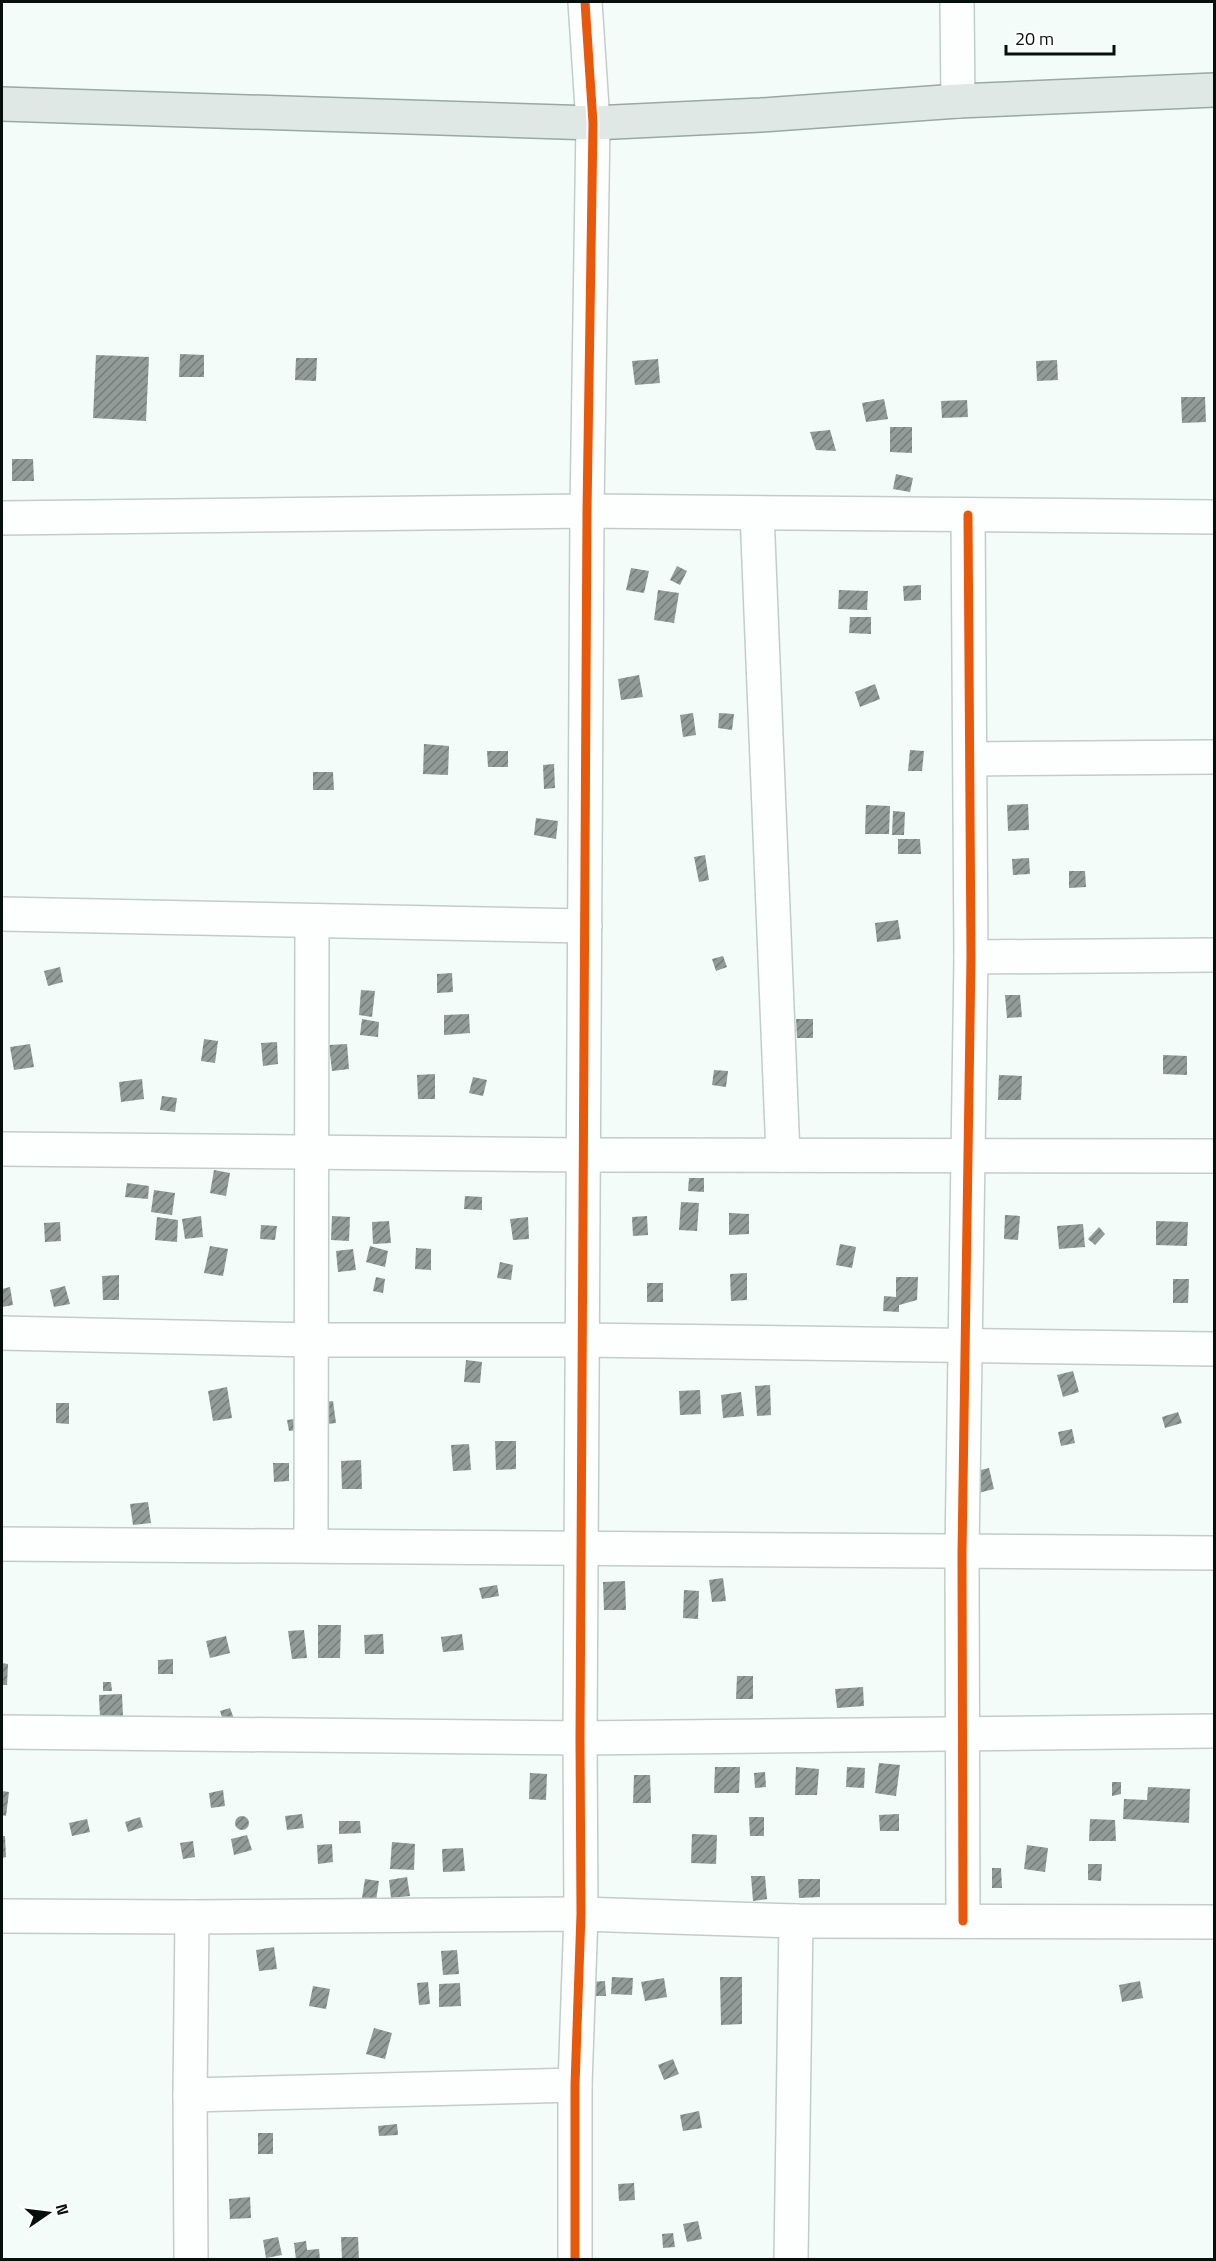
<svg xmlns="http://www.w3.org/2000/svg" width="1216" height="2261" viewBox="0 0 1216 2261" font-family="'Titillium Web',sans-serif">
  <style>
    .building { fill: url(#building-hatch) }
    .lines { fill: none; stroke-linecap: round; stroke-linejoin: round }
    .minor-casing { stroke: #c2cdc9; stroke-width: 36 }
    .primary-casing { stroke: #96a9a3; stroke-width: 36 }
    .minor { stroke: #fdfffe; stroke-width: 33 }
    .primary { stroke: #e0e8e6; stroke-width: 33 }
    .cycleway-casing { stroke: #fff; stroke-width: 13 }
    .cycleway { stroke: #e8590c; stroke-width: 9 }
  </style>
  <defs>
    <pattern id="building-hatch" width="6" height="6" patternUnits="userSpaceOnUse" patternTransform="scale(1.5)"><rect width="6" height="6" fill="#919b97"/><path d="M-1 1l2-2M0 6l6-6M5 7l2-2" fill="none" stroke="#747d7a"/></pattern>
  </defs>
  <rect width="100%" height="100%" fill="#f4fcf9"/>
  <g class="building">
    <path d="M180 354 204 355V377H179Z"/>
    <path d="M96 355 149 357 146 421 93 418Z"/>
    <path d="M296 358H317L316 381 295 380Z"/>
    <path d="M658 359 660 383 635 385 632 361Z"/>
    <path d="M1057 360 1058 380 1037 381 1036 361Z"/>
    <path d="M1181 397H1205L1206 422 1182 423Z"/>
    <path d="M884 399 888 419 866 422 862 403Z"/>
    <path d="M967 400 968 417 942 418 941 401Z"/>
    <path d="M890 427H912V453L890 452Z"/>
    <path d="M830 430 836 451 816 450 810 432Z"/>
    <path d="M12 459H33L34 481H12Z"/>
    <path d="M896 474 913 478 910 492 893 489Z"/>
    <path d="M677 566 687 571 680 585 670 580Z"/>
    <path d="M631 568 649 571 644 593 626 590Z"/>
    <path d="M921 585V600L904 601 903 586Z"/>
    <path d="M658 590 679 593 674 623 654 620Z"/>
    <path d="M839 590 868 591 867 610 838 609Z"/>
    <path d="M850 617H871V634L849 633Z"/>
    <path d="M639 675 643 697 621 700 618 679Z"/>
    <path d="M875 684 880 699 860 707 855 692Z"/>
    <path d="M693 713 696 735 683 737 680 715Z"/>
    <path d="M719 713 734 714 732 730 718 728Z"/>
    <path d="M424 744 449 746 448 775 423 774Z"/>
    <path d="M910 750 924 751 922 771H908Z"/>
    <path d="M487 751H508V767H488Z"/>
    <path d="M554 764 555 788 544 789 543 765Z"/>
    <path d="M313 772H333L334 790H313Z"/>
    <path d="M1028 804 1029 830 1008 831 1007 805Z"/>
    <path d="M866 805 890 806 889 834H865Z"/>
    <path d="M893 811 905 812 904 835H892Z"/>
    <path d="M536 818 558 821 556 839 534 835Z"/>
    <path d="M898 839H920L921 854H898Z"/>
    <path d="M705 855 709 880 699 882 694 857Z"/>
    <path d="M1029 858 1030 874 1013 875 1012 859Z"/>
    <path d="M1069 871H1085L1086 887 1069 888Z"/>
    <path d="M898 920 901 939 877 942 875 923Z"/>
    <path d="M723 956 727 967 716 971 712 959Z"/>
    <path d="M60 967 63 982 48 986 44 971Z"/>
    <path d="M452 973 453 992 437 993V974Z"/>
    <path d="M361 990 375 991 372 1017 359 1015Z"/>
    <path d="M1005 995H1020L1022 1017 1007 1018Z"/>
    <path d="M469 1014 470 1033 444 1035V1015Z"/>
    <path d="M362 1019 379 1022 378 1037 360 1035Z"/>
    <path d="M796 1019H813V1038H797Z"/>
    <path d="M204 1039 218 1041 215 1063 201 1061Z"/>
    <path d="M277 1042 278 1064 263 1066 261 1043Z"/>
    <path d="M30 1044 34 1067 14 1070 10 1047Z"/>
    <path d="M347 1044 349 1069 332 1071 329 1045Z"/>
    <path d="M1163 1055 1187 1056V1075L1163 1074Z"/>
    <path d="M714 1070 728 1071 726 1087 712 1085Z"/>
    <path d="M435 1074V1099H418L417 1075Z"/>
    <path d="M999 1075 1022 1076 1021 1100H998Z"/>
    <path d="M473 1077 487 1080 483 1096 469 1093Z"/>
    <path d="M142 1079 144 1099 121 1102 119 1082Z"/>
    <path d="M162 1096 177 1098 175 1112 160 1110Z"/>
    <path d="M214 1170 230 1173 226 1196 210 1193Z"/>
    <path d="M689 1178H704V1192L688 1191Z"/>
    <path d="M127 1183 149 1186 148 1199 125 1197Z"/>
    <path d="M154 1190 175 1193 172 1215 151 1212Z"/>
    <path d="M465 1196 482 1197V1210L464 1209Z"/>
    <path d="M681 1202 699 1203 697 1231 679 1230Z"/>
    <path d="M729 1213 749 1214V1234L729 1235Z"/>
    <path d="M1005 1215 1020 1216 1018 1240 1004 1239Z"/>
    <path d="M201 1216 203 1237 185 1239 182 1219Z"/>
    <path d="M332 1216 350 1217 349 1241 331 1240Z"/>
    <path d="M647 1216 648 1235 633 1236 632 1217Z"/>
    <path d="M157 1217 178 1220 177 1242 155 1240Z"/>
    <path d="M528 1217 529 1239 513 1240 510 1219Z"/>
    <path d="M389 1221 391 1243 373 1244 372 1222Z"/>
    <path d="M1156 1221 1188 1222 1187 1246 1156 1245Z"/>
    <path d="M60 1222 61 1241 45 1242 44 1223Z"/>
    <path d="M1083 1224 1085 1247 1059 1249 1057 1226Z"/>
    <path d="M261 1225 277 1226 275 1240 260 1239Z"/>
    <path d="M1099 1227 1105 1234 1095 1245 1088 1239Z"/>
    <path d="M840 1244 856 1247 852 1268 836 1265Z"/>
    <path d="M210 1246 228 1249 223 1276 204 1273Z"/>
    <path d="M370 1246 388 1251 385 1267 366 1262Z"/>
    <path d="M416 1248 431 1249V1270L415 1269Z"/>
    <path d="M353 1249 356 1270 338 1272 336 1251Z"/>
    <path d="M500 1262 513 1265 511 1280 497 1278Z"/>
    <path d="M747 1273V1300L731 1301 730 1274Z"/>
    <path d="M119 1275V1300H103L102 1276Z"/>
    <path d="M376 1277 385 1279 383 1293 373 1291Z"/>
    <path d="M896 1277H918L917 1300 899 1305V1312L883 1311 884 1296 896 1297Z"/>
    <path d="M1173 1279H1189L1188 1303H1173Z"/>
    <rect x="647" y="1283" width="16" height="19"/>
    <path d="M65 1286 70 1304 54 1307 50 1290Z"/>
    <path d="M10 1287 13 1305 2 1307V1289Z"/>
    <path d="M466 1360 482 1362 480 1383 464 1382Z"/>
    <path d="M1073 1371 1079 1392 1063 1397 1057 1375Z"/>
    <path d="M770 1385 771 1415 757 1416 755 1386Z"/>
    <path d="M227 1387 232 1418 213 1421 208 1391Z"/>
    <path d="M700 1390 701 1414 680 1415 679 1391Z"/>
    <path d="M741 1392 744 1416 723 1418 721 1395Z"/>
    <path d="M333 1401 336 1423 318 1425 316 1403Z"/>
    <path d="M56 1403H69V1424L56 1423Z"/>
    <path d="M1178 1412 1182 1423 1165 1428 1162 1417Z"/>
    <path d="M295 1419 297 1430 289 1431 287 1420Z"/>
    <path d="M1072 1429 1075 1443 1061 1446 1058 1432Z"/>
    <path d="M495 1441H516V1469L496 1470Z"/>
    <path d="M469 1444 471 1470 453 1471 451 1445Z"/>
    <path d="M361 1460 362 1489H342L341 1461Z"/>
    <path d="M273 1463H289V1481L274 1482Z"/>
    <path d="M989 1468 994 1489 970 1495 964 1474Z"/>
    <path d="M148 1502 151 1523 133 1525 130 1504Z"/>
    <path d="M723 1578 726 1601 712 1602 709 1580Z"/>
    <path d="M625 1581 626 1610H604L603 1582Z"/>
    <path d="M497 1585 499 1596 482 1599 479 1588Z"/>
    <path d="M684 1590 699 1591 698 1619 683 1618Z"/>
    <path d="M318 1625H341L340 1658H318Z"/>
    <path d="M304 1630 307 1658 292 1659 288 1631Z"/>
    <path d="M383 1634 384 1654H365L364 1635Z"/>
    <path d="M462 1634 464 1650 443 1652 441 1637Z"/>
    <path d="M226 1636 230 1653 210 1658 206 1641Z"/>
    <path d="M173 1659V1674H158V1660Z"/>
    <path d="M2 1663 8 1664 7 1685H2Z"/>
    <path d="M737 1676H753V1699H736Z"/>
    <path d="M103 1682H111L112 1691H103Z"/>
    <path d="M863 1687 864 1706 837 1708 835 1689Z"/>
    <path d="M122 1694 123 1717 100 1719 99 1695Z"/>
    <path d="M230 1708 234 1719 224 1723 220 1711Z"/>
    <path d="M879 1763 900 1765 896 1796 875 1793Z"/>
    <path d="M715 1767H740L739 1793H714Z"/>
    <path d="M796 1767 819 1769 817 1795H795Z"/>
    <path d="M847 1767 865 1768 864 1788 846 1787Z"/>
    <path d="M765 1772 766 1787 755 1788 754 1773Z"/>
    <path d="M530 1773 547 1774 546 1800 529 1799Z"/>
    <path d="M634 1775H650L651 1803H633Z"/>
    <path d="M1112 1782H1121V1794L1112 1796Z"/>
    <path d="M1148 1787 1190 1789 1189 1823 1123 1819 1124 1799 1147 1800Z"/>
    <path d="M223 1790 225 1806 211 1808 209 1793Z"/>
    <path d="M2 1791 9 1792 6 1816 2 1815Z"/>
    <path d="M302 1814 304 1828 287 1830 285 1816Z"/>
    <path d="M899 1814V1831H880L879 1815Z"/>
    <circle cx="242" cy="1823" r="7"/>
    <path d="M140 1817 143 1827 128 1832 125 1822Z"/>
    <path d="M749 1817H764V1836H750Z"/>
    <path d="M87 1819 90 1832 72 1836 69 1823Z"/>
    <path d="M1090 1819 1115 1820 1116 1841H1089Z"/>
    <path d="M339 1821H360L361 1833 339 1834Z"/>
    <path d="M692 1834 717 1835 716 1864 691 1863Z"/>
    <path d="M247 1835 252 1850 234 1855 231 1839Z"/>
    <path d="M2 1836H5L6 1857 2 1858Z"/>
    <path d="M193 1841 195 1857 183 1859 180 1843Z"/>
    <path d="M392 1842 415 1844 414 1870 390 1869Z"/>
    <path d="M332 1844 333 1862 318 1864 317 1845Z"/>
    <path d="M1027 1845 1048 1848 1045 1872 1024 1869Z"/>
    <path d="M463 1848 465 1871 443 1872 442 1849Z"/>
    <path d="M1088 1864H1102L1101 1881 1088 1880Z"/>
    <path d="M992 1868H1001L1002 1888H992Z"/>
    <path d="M751 1876H765L767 1899 753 1901Z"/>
    <path d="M407 1877 410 1896 391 1898 389 1880Z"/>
    <path d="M365 1879 379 1881 376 1901 362 1898Z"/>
    <path d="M798 1879H820V1897L799 1898Z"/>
    <path d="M274 1947 277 1969 259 1971 256 1950Z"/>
    <path d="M457 1950 459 1974 443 1975 441 1951Z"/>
    <path d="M612 1977 633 1978 632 1995 611 1994Z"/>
    <path d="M720 1977H742V2024L721 2025Z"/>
    <path d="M664 1978 667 1997 645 2001 641 1982Z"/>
    <path d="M605 1981 606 1996H589V1982Z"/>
    <path d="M1140 1981 1143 1998 1122 2002 1119 1985Z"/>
    <path d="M428 1982 430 2004 419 2005 417 1983Z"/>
    <path d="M460 1983 461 2006 439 2007V1984Z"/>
    <path d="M313 1986 330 1989 326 2009 309 2006Z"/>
    <path d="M374 2028 392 2033 385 2059 366 2054Z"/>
    <path d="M673 2059 679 2074 664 2080 658 2065Z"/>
    <path d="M699 2111 702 2128 683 2131 680 2115Z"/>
    <path d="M397 2124 398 2135 379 2136 378 2126Z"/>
    <rect x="258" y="2133" width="15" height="21"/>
    <path d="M634 2183 635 2200 619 2201 618 2184Z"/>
    <path d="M250 2197 251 2218 230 2219 229 2199Z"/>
    <path d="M698 2221 702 2239 687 2242 683 2224Z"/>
    <path d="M673 2233 675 2247 663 2248 662 2234Z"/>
    <path d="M278 2237 282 2255 266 2258 263 2240Z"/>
    <path d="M341 2237H358L359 2260H342Z"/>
    <path d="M306 2241 307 2250 319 2249 320 2260H296L294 2243Z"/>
  </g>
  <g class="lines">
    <defs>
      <g id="minor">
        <path d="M957 2 958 101"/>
        <path d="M757 513 783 1155"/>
        <path d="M2 518 587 511 1214 517"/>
        <path d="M970 759 1214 757"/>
        <path d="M2 914 585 926"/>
        <path d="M971 957 1214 955"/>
        <path d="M2 1149 583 1155 1214 1156"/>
        <path d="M2 1333 312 1340H582L1214 1349"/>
        <path d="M2 1544C406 1544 810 1553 1214 1553"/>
        <path d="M311 1544 312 921"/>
        <path d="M2 1732 580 1738 1214 1731"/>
        <path d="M2 1916 192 1917 581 1914 796 1921 1214 1922"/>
        <path d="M963 1921 962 1553 971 957 968 515"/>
        <path d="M190 2095 575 2085"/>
        <path d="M191 2260 190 2095 192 1917"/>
        <path d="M575 2260V2085L581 1914 580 1738 587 511 593 123 585 2"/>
        <path d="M791 2260 796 1921"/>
      </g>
      <path id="primary" d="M2 104 593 123 761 115 958 101 1214 90"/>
    </defs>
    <use href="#minor" class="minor-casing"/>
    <use href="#primary" class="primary-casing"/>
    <use href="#minor" class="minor"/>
    <use href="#primary" class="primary"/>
    <defs>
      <g id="cycleway">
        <path d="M963 1921 962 1553 971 957 968 515"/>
        <path d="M575 2260V2085L581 1914 580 1738 587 511 593 123 585 2"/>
      </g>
    </defs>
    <use href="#cycleway" class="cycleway-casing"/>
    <use href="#cycleway" class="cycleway"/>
  </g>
  <rect width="1216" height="2261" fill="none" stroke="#05100c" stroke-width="6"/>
  <g transform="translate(48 2213) rotate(76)" stroke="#ffffff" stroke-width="4.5" paint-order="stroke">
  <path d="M0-4.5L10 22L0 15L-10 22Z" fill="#05100c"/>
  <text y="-9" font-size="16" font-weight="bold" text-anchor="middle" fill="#05100c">N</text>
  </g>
  <path d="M1006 45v9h108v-9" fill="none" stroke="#05100c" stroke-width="3"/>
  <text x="1015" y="45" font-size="18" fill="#05100c" stroke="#ffffff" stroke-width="4.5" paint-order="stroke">20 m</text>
</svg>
